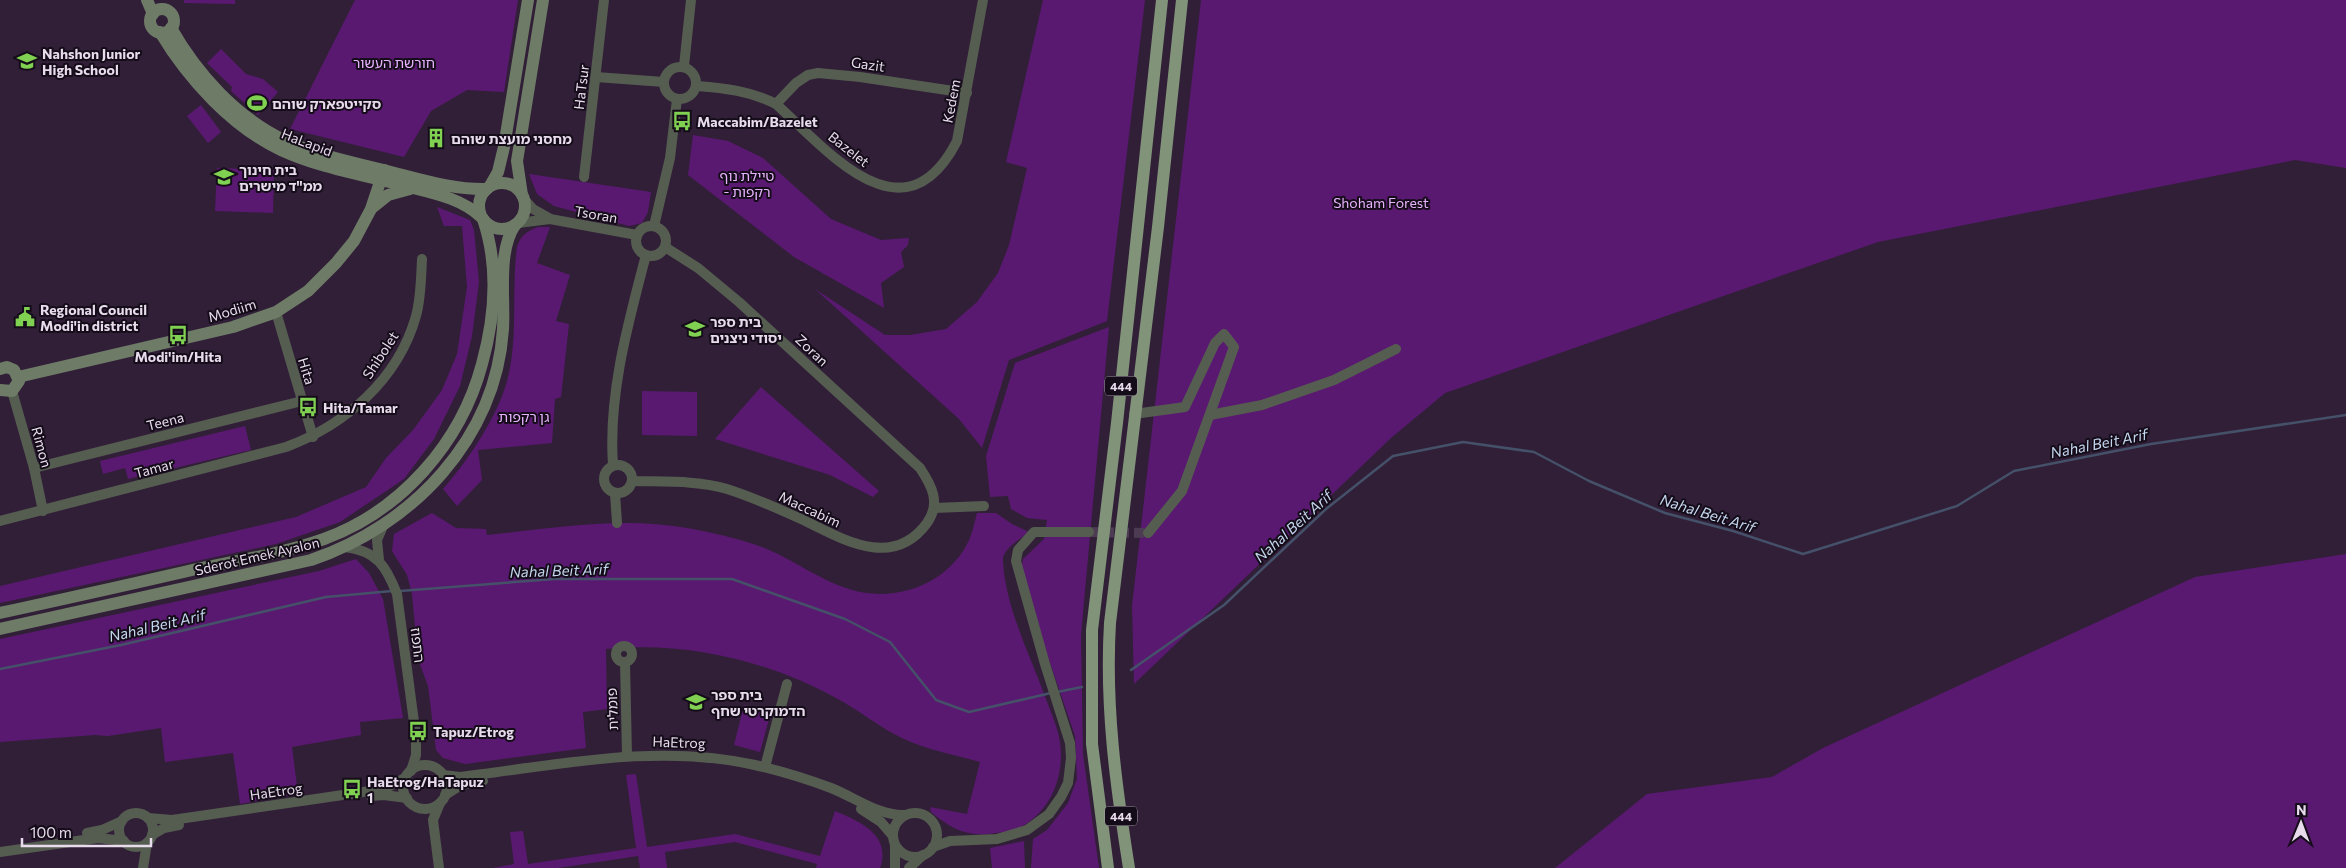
<svg xmlns="http://www.w3.org/2000/svg" width="2346" height="868" viewBox="0 0 2346 868" font-family="Commissioner,'Noto Sans Hebrew',sans-serif">
  <style>
    .green { fill: #5a1970 }
    .lines { fill: none; stroke-linecap: round; stroke-linejoin: round }
    .stream { stroke: #455069; stroke-width: 2.5 }
    .street-tunnel { stroke: #4c3b53; stroke-width: 10; stroke-dasharray: 10 5; stroke-linecap: butt }
    .street { stroke: #555d50; stroke-width: 10 }
    .secondary { stroke: #6e7c67; stroke-width: 12 }
    .primary { stroke: #819379; stroke-width: 12 }
    .labels { text-anchor: middle; dominant-baseline: central; stroke-width: 4; stroke-linejoin: round; paint-order: stroke }
    .shield { fill: #140c18; stroke: #a89dac; stroke-width: 1 }
    .shield-label { font-size: 12px; font-weight: bold; fill: #e7dbec }
    .poi-label { font-size: 14px; font-weight: bold; fill: #e7dbec; stroke: #140c18; text-anchor: start }
    .park-label { font-size: 14px; fill: #e8b3fe; stroke: #140c18 }
    .street-label { font-size: 14px; fill: #e7dbec; stroke: #140c18 }
    .water-label { font-size: 15px; font-style: italic; fill: #c4d6ee; stroke: #140c18 }
  </style>
  <rect width="100%" height="100%" fill="#311f38"/>
  <g class="green">
    <path d="M184 0H235V4L184 3Z"/>
    <path d="M355 0H518L504 92 467 90 431 111 404 157 290 129Z"/>
    <path d="M1043 0H1145L1107 321 1009 360 982 448 959 419 815 289 885 335H910L946 329 977 302 998 273 1009 245 1027 168 1006 162Z"/>
    <path d="M1201 0H2346V168L2295 160 1878 242 1445 393 1391 438 1134 684 1132 606Z"/>
    <path d="M221 49 246 74 263 79 278 92 258 115 231 91 232 87 207 63Z"/>
    <path d="M201 105 221 132 208 143 187 116Z"/>
    <path d="M693 135 728 141 763 158 831 219 881 240 909 238 908 245 901 252 904 267 881 283 884 308 794 257 688 175Z"/>
    <path d="M217 168 274 170 273 213 215 211Z"/>
    <path d="M529 174 651 192 648 212 642 223 629 226 554 206 537 194Z"/>
    <path d="M437 207 470 220 474 230 479 282 472 336 460 386 434 439 404 479 340 522 276 544 0 603V586L296 517 366 487 386 458 413 430 442 390 457 354 467 287 462 226H444Z"/>
    <path d="M538 227H550L537 263 570 275 556 321 569 324 561 397 555 399 552 443 478 450 482 480 457 506 443 489C467 462 498 416 507 381 519 337 511 291 517 247 521 235 526 232 538 227Z"/>
    <path d="M1109 327 1081 635 1083 754 1099 868H1031L1033 839 1047 830 1068 803 1077 779 1075 736 1020 575 1023 559 1044 539 1047 520 1027 518 1011 509 1008 496 990 497 986 456 1015 363Z"/>
    <path d="M761 387 879 491 873 497 830 475 715 439Z"/>
    <path d="M642 391 697 392V436L642 435Z"/>
    <path d="M245 426 251 450 128 479 125 468 103 474 100 461Z"/>
    <path d="M432 513 456 528 486 529 487 535C554 528 620 516 687 528 714 533 742 539 767 549 795 561 820 580 849 589 895 604 950 584 970 538 973 530 975 521 977 513H996L1012 524 1029 532C1021 539 1001 549 1003 562 1006 609 1030 655 1046 699 1051 713 1058 728 1060 742 1065 779 1049 815 1015 830 1009 832 1002 832 996 833 969 838 951 829 931 812L930 807 967 814 980 762C956 755 927 750 904 739 880 728 859 710 836 698 767 660 684 641 606 649L607 709 583 712 586 748 465 764 443 758 436 750 428 686 418 659 412 594 407 575 392 551 394 534Z"/>
    <path d="M2346 554V868H1555L1647 794 1772 777 1823 748 2195 577Z"/>
    <path d="M356 559 369 573 383 599 403 718 360 722 361 735 292 747 298 794 240 804 233 753 165 762 161 728 108 736 95 735 0 742V639L319 571Z"/>
    <path d="M744 705 771 712 760 752 734 745Z"/>
    <path d="M636 774 647 847 735 834 820 856 835 811C859 821 892 835 880 868H816L817 864 735 842 665 852 667 868H640L638 856 558 868H493L514 864 510 832 523 831 528 864 636 848 626 775Z"/>
    <path d="M1024 841 1025 868H992L990 848Z"/>
  </g>
  <g class="lines">
    <g class="stream">
      <path d="M400 591 554 579H732L845 619 890 642 936 700 969 712 1051 693"/>
      <path d="M0 669 121 645 326 597 392 591"/>
      <path d="M1131 670 1224 605 1326 509 1393 456 1463 442 1534 452 1589 481 1665 513 1733 531 1803 554 1957 506 2014 471 2151 444 2346 415"/>
      <path d="M1057 692 1082 687"/>
    </g>
    <path class="street-tunnel" d="M1089 532 1148 533"/>
    <g class="street">
      <path d="M684 66 691 0"/>
      <circle cx="680" cy="83" r="16"/>
      <path d="M596 77 664 82"/>
      <path d="M697 86C724 88 751 91 776 104 828 151 904 244 957 141L983 0"/>
      <path d="M776 104 796 83 808 75 818 73 860 77 967 93"/>
      <path d="M584 177 604 0"/>
      <path d="M524 199 533 209 549 218"/>
      <path d="M518 223 550 219 637 235"/>
      <path d="M654 226 670 158 677 99"/>
      <circle cx="651" cy="241" r="15"/>
      <path d="M276 312 313 437"/>
      <path d="M12 391 34 468 43 511"/>
      <path d="M1134 414 1185 407 1215 343 1224 334 1234 347 1182 491 1148 533"/>
      <path d="M1210 415 1262 405 1334 380 1396 349"/>
      <circle cx="618" cy="479" r="14"/>
      <path d="M613 465C608 394 628 324 646 255"/>
      <path d="M34 468 302 401"/>
      <path d="M632 481C663 482 697 480 727 489 752 497 777 508 801 519 841 538 892 571 927 523 941 503 932 486 920 468L739 302 698 268 665 247"/>
      <path d="M615 493 617 523"/>
      <path d="M934 508 984 506"/>
      <path d="M0 521 286 447C345 425 398 380 416 316 421 298 421 278 422 259"/>
      <path d="M345 547C377 551 386 566 397 594L416 737V755L411 771"/>
      <path d="M379 560 377 540 383 526"/>
      <circle cx="624" cy="654" r="8"/>
      <path d="M625 662 627 756"/>
      <circle cx="425" cy="787" r="22"/>
      <path d="M765 767 787 684"/>
      <path d="M443 775 460 777C558 765 657 743 755 765 781 771 807 779 831 788 856 798 879 816 905 815"/>
      <path d="M445 795 461 785 483 781"/>
      <path d="M371 796 384 795 407 798"/>
      <path d="M861 809 881 822 893 836"/>
      <circle cx="915" cy="835" r="22"/>
      <circle cx="136" cy="830" r="17"/>
      <path d="M148 818 172 820 370 791 388 787 405 778"/>
      <path d="M87 833 102 830 122 821"/>
      <path d="M152 835 164 828 179 825"/>
      <path d="M895 845V868"/>
      <path d="M933 847 950 841 997 839 1027 830 1049 814 1061 797 1068 783 1071 758 1070 743 1045 664 1016 561 1018 550 1034 532H1089"/>
      <path d="M0 852 98 838 124 841"/>
      <path d="M143 868 147 843"/>
      <path d="M439 868 433 820 440 803"/>
      <path d="M909 868 923 855"/>
    </g>
    <g class="secondary">
      <path d="M147 0 153 14"/>
      <circle cx="162" cy="21" r="12"/>
      <path d="M171 28C197 74 237 118 286 141 319 156 356 163 391 172 423 180 454 190 487 189"/>
      <path d="M160 32C188 79 232 127 281 150 318 167 359 174 398 184 426 192 459 196 481 217"/>
      <circle cx="502" cy="206" r="23"/>
      <path d="M490 186 498 172 504 147 528 0"/>
      <path d="M522 195 517 161 543 0"/>
      <path d="M373 207 388 195 410 189"/>
      <path d="M0 369 7 367 14 370 19 381 12 391 0 390"/>
      <path d="M18 377 233 327 276 312 308 291 336 263 354 241 371 209 384 170"/>
      <path d="M0 613C64 599 128 585 192 570 235 561 282 554 324 539 401 511 461 443 482 364 495 317 499 266 483 219"/>
      <path d="M0 629 311 560C412 526 496 439 503 329 505 299 497 251 515 225"/>
    </g>
    <g class="primary">
      <path d="M1108 868 1092 744V630L1117 423 1162 0"/>
      <path d="M1129 868C1116 786 1105 706 1110 623L1158 227 1182 0"/>
    </g>
  </g>
  <defs>
    <symbol id="school-bare" viewBox="-9 -9 18 18"><path d="M0-5L7-2L0 1L-7-2ZM-4 1L0 2.5L4 1V4Q0 6-4 4Z" fill="#80d051" stroke="#140c18" stroke-width="2.5" paint-order="stroke"/></symbol>
    <symbol id="stadium-bare" viewBox="-9 -9 18 18"><path d="M0-5a6.5 5 0 1 0 0 10a6.5 5 0 1 0 0-10ZM-3.5-1.8h7v3.6h-7Z" fill="#80d051" stroke="#140c18" stroke-width="2.5" paint-order="stroke"/></symbol>
    <symbol id="bus-bare" viewBox="-9 -9 18 18"><path d="M-5-6H5V4H4V6H2V4H-2V6H-4V4H-5ZM-3.5-4V0h7V-4ZM-3.5 1.2v1.5H-2V1.2ZM2 1.2v1.5H3.5V1.2Z" fill="#80d051" stroke="#140c18" stroke-width="2.5" paint-order="stroke"/></symbol>
    <symbol id="building-bare" viewBox="-9 -9 18 18"><path d="M-4-6H4V6H1V3H-1V6H-4ZM-2.5-4.3h1.7v1.8h-1.7ZM.8-4.3h1.7v1.8H.8ZM-2.5-1h1.7V.8h-1.7ZM.8-1h1.7V.8H.8Z" fill="#80d051" stroke="#140c18" stroke-width="2.5" paint-order="stroke"/></symbol>
    <symbol id="civic-bare" viewBox="-9 -9 18 18"><path d="M-.6-6.5H3V-4.5H.6V-3L4-1V1h2V6H-6V1h2V-1L-.6-3ZM-1.2 2.5V6h2.4V2.5Z" fill="#80d051" stroke="#140c18" stroke-width="2.5" paint-order="stroke"/></symbol>
  </defs>
  <g fill-rule="evenodd">
    <use href="#school-bare" x="13" y="47" width="28" height="28"/>
    <use href="#stadium-bare" x="243" y="89" width="28" height="28"/>
    <use href="#bus-bare" x="668" y="107" width="28" height="28"/>
    <use href="#building-bare" x="422" y="124" width="28" height="28"/>
    <use href="#school-bare" x="210" y="163" width="28" height="28"/>
    <use href="#civic-bare" x="11" y="303" width="28" height="28"/>
    <use href="#school-bare" x="681" y="315" width="28" height="28"/>
    <use href="#bus-bare" x="164" y="321" width="28" height="28"/>
    <use href="#bus-bare" x="294" y="393" width="28" height="28"/>
    <use href="#school-bare" x="682" y="688" width="28" height="28"/>
    <use href="#bus-bare" x="404" y="717" width="28" height="28"/>
    <use href="#bus-bare" x="338" y="775" width="28" height="28"/>
  </g>
  <g class="labels">
    <g class="shield">
      <rect x="1105" y="376.5" width="32" height="19" rx="4"/>
      <rect x="1105" y="806.5" width="32" height="19" rx="4"/>
    </g>
    <g class="shield-label">
      <text x="1121" y="386">444</text>
      <text x="1121" y="816">444</text>
    </g>
    <g class="poi-label">
      <text x="42" y="53">Nahshon Junior<tspan x="42" dy="16">High School</tspan></text>
      <text x="272" y="103">סקייטפארק שוהם</text>
      <text x="697" y="121">Maccabim/Bazelet</text>
      <text x="451" y="138">מחסני מועצת שוהם</text>
      <text x="239" y="169">בית חינוך<tspan x="239" dy="16">ממ"ד מישרים</tspan></text>
      <text x="40" y="309">Regional Council<tspan x="40" dy="16">Modi'in district</tspan></text>
      <text x="710" y="321">בית ספר<tspan x="710" dy="16">יסודי ניצנים</tspan></text>
      <text x="178" y="356" text-anchor="middle">Modi'im/Hita</text>
      <text x="323" y="407">Hita/Tamar</text>
      <text x="711" y="694">בית ספר<tspan x="711" dy="16">הדמוקרטי שחף</tspan></text>
      <text x="433" y="731">Tapuz/Etrog</text>
      <text x="367" y="781">HaEtrog/HaTapuz<tspan x="367" dy="16">1</tspan></text>
    </g>
    <g class="park-label">
      <text x="394" y="62">חורשת העשור</text>
      <text x="747" y="175">טיילת נוף<tspan x="747" dy="16">- רקפות</tspan></text>
      <text x="1381" y="202">Shoham Forest</text>
      <text x="524" y="416">גן רקפות</text>
    </g>
    <g class="street-label">
      <text transform="translate(868 64) rotate(8)">Gazit</text>
      <text transform="translate(581 87) rotate(-83)">HaTsur</text>
      <text transform="translate(951 101) rotate(-79)">Kedem</text>
      <text transform="translate(307 142) rotate(21)">HaLapid</text>
      <text transform="translate(849 149) rotate(38)">Bazelet</text>
      <text transform="translate(596 214) rotate(10)">Tsoran</text>
      <text transform="translate(232 310) rotate(-17)">Modiim</text>
      <text transform="translate(812 350) rotate(43)">Zoran</text>
      <text transform="translate(380 355) rotate(-57)">Shibolet</text>
      <text transform="translate(307 371) rotate(73)">Hita</text>
      <text transform="translate(165 421) rotate(-14)">Teena</text>
      <text transform="translate(42 447) rotate(75)">Rimon</text>
      <text transform="translate(154 468) rotate(-15)">Tamar</text>
      <text transform="translate(810 509) rotate(25)">Maccabim</text>
      <text transform="translate(257 556) rotate(-13)">Sderot Emek Ayalon</text>
      <text transform="translate(418 645) rotate(83)">התפוז</text>
      <text transform="translate(612 709) rotate(-92)">פומלית</text>
      <text transform="translate(679 742) rotate(2)">HaEtrog</text>
      <text transform="translate(276 791) rotate(-8)">HaEtrog</text>
    </g>
    <g class="water-label">
      <text transform="translate(2099 443) rotate(-11)">Nahal Beit Arif</text>
      <text transform="translate(1708 513) rotate(17)">Nahal Beit Arif</text>
      <text transform="translate(1293 526) rotate(-42)">Nahal Beit Arif</text>
      <text transform="translate(559 570) rotate(-2)">Nahal Beit Arif</text>
      <text transform="translate(157 625) rotate(-13)">Nahal Beit Arif</text>
    </g>
  </g>
  <g transform="translate(2301 823) rotate(1)" stroke="#140c18" stroke-width="4" paint-order="stroke">
  <path d="M0-4L9 19L0 12L-9 19Z" fill="#e7dbec"/>
  <text y="-8" font-size="14" font-weight="bold" text-anchor="middle" fill="#e7dbec">N</text>
  </g>
  <path d="M22 838v8h129v-8" fill="none" stroke="#e7dbec" stroke-width="2.5"/>
  <text x="30" y="838" font-size="15" fill="#e7dbec" stroke="#140c18" stroke-width="4" paint-order="stroke">100 m</text>
</svg>
